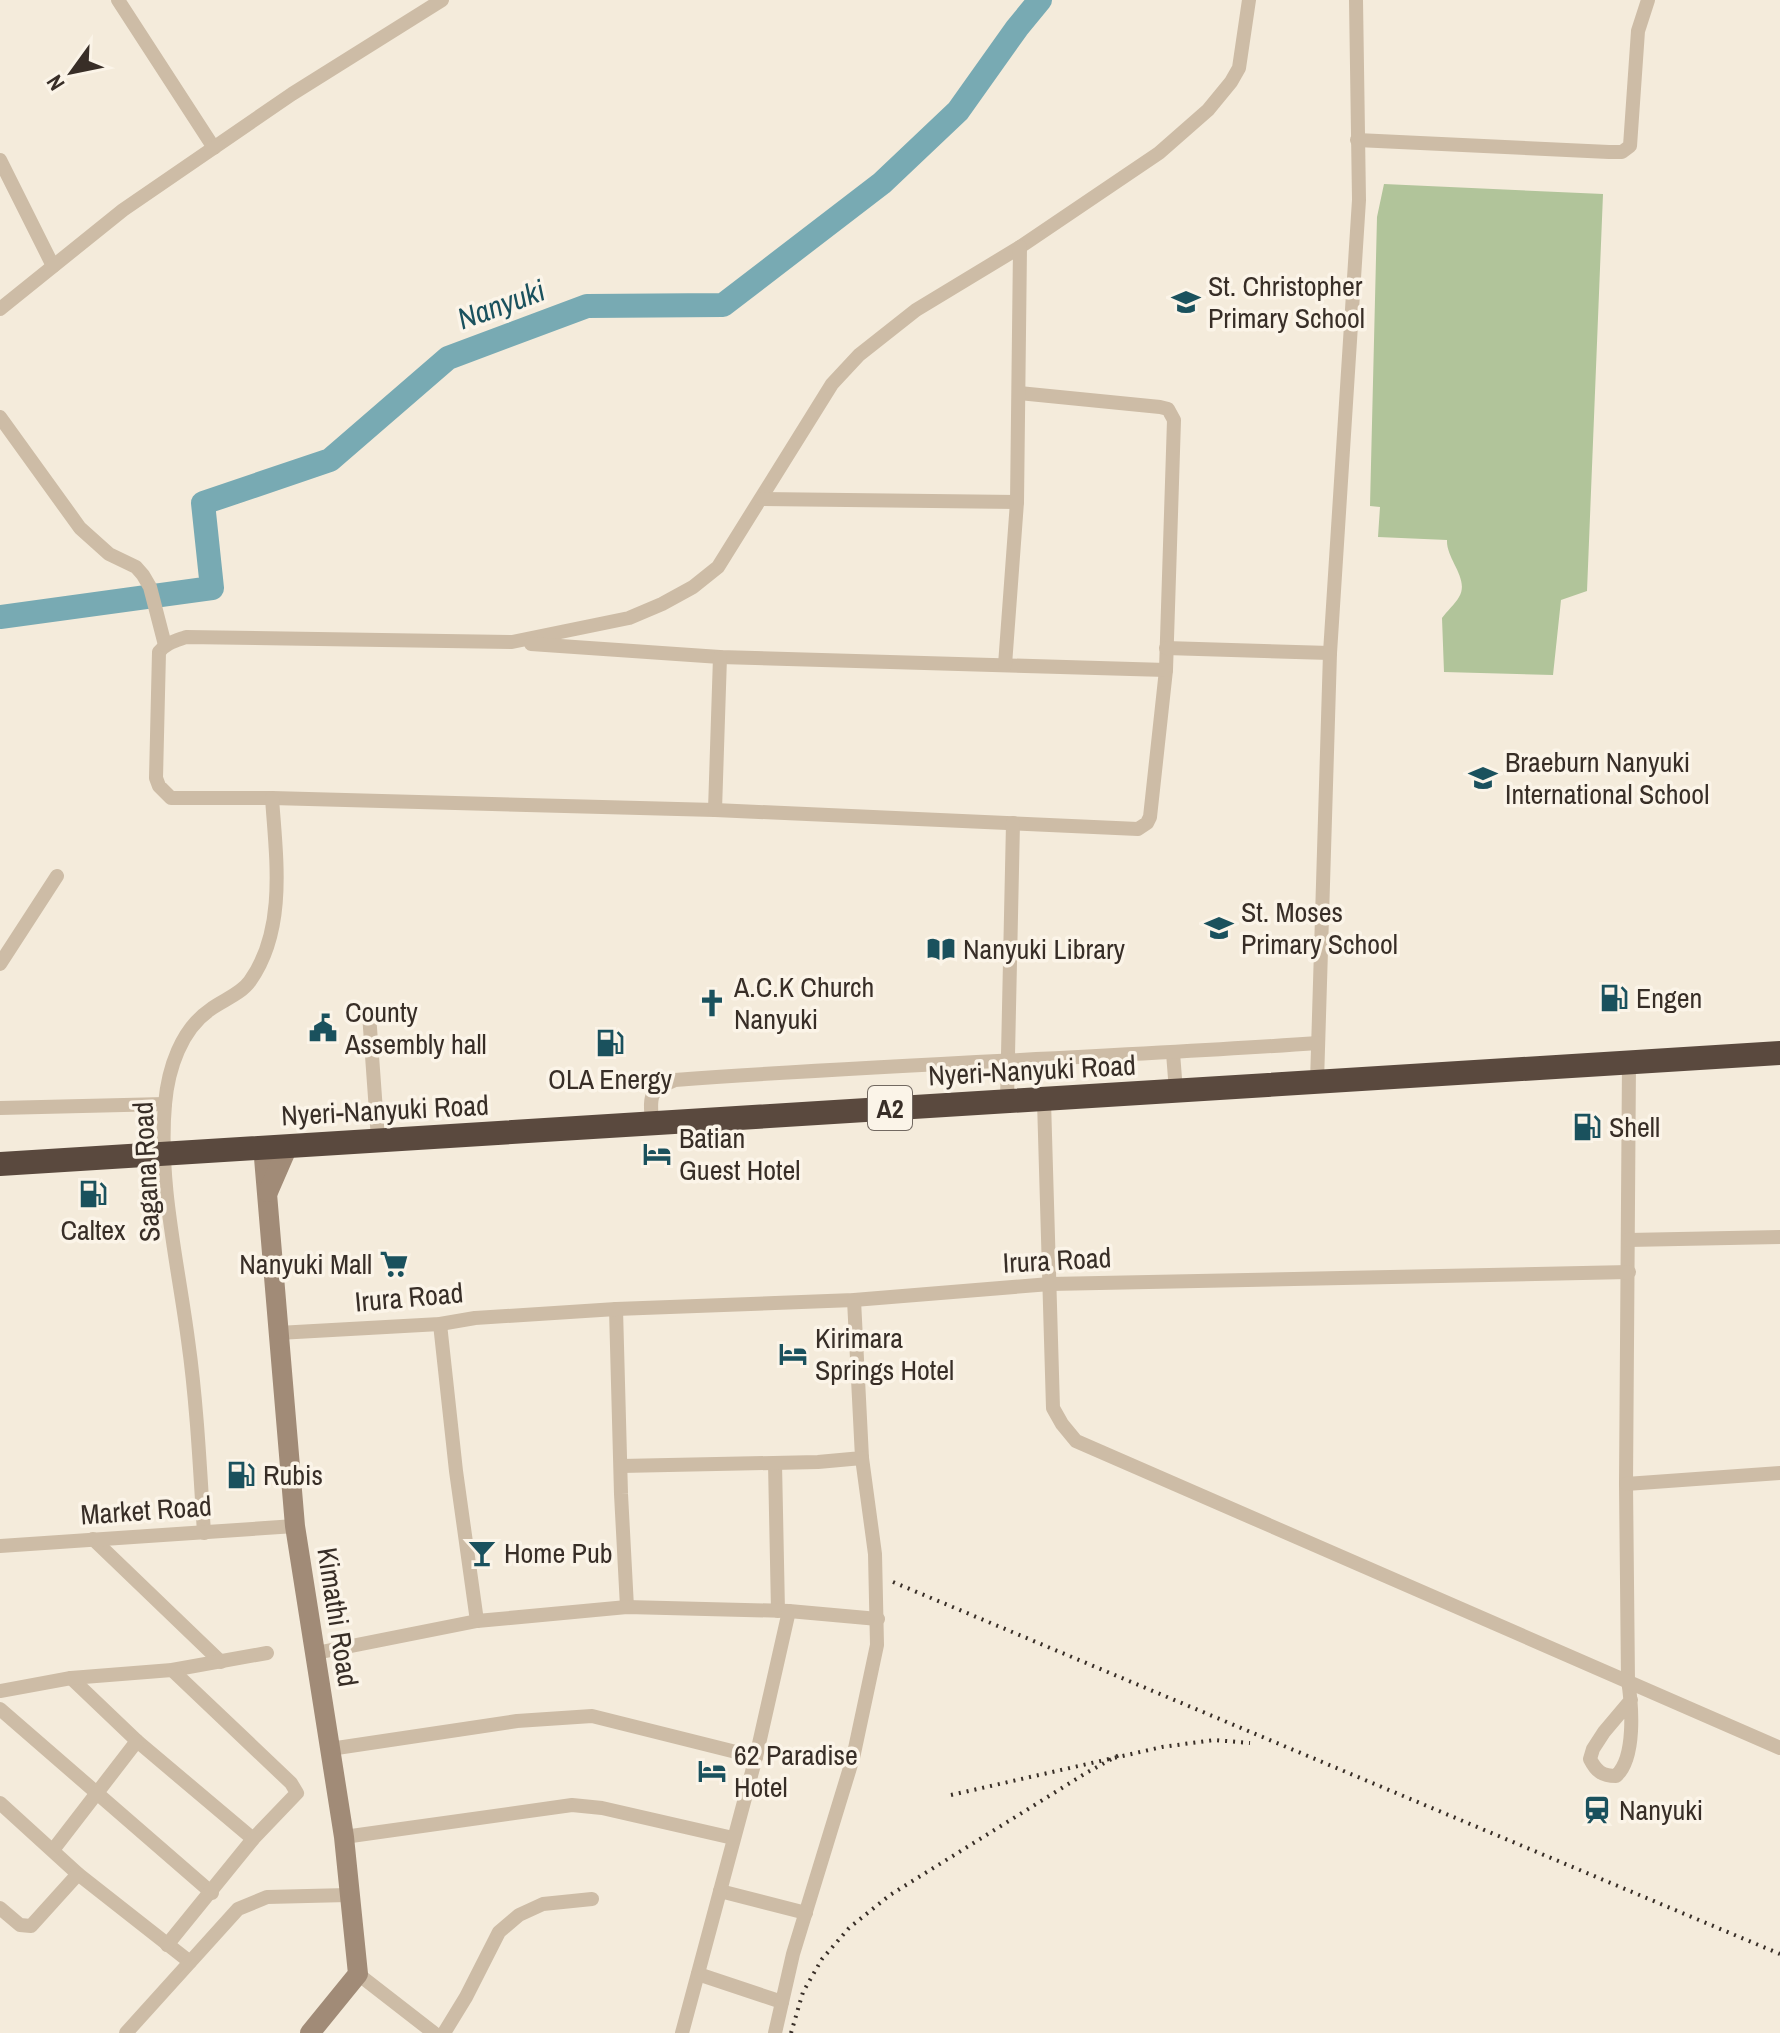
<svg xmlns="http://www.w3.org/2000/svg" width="1780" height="2033" viewBox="0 0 1780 2033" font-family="'Archivo Narrow',sans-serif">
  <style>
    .green { fill: #b1c49a }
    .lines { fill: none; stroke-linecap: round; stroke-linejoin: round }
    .river { stroke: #78aab3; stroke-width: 24 }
    .street { stroke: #cdbca6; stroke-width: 14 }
    .secondary { stroke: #a18b77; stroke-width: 20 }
    .highway { stroke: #5a493e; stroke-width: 24 }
    .rail { stroke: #382e27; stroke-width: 4; stroke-dasharray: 2 6; stroke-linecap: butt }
    .labels { text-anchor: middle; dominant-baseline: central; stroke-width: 7; stroke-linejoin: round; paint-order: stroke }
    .shield { fill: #fbf4e8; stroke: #726961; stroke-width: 2 }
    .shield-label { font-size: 26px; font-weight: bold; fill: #382e27 }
    .poi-label { font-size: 28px; fill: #382e27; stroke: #fbf4e8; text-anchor: start }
    .street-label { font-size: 28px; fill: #382e27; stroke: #fbf4e8 }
    .water-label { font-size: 30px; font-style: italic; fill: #1a515d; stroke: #fbf4e8 }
  </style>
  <rect width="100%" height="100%" fill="#f4ebdb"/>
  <path class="green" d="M1384 184 1603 194 1587 591 1561 600 1553 675 1444 672 1442 618C1447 611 1455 604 1459 597 1470 579 1446 559 1447 540L1378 537 1380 507 1370 506 1377 217Z"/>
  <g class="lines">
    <path class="river" d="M0 617 212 588 203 503 330 460 448 358 587 306 723 305 882 183 958 111 1017 28 1040 0"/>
    <g class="street">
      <path d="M118 0 214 148"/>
      <path d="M1357 140 1609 152H1622L1630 146 1638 31 1648 0"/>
      <path d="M0 160 53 266"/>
      <path d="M0 309 123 210 292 94 442 0"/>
      <path d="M1019 393 1160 407 1168 409 1174 420 1166 670 1150 817 1147 823 1138 829 715 810 272 798H171L159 786 156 778 159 652C166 643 175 641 186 637L512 642 629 618 662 604 693 587 718 567 832 384 859 355 916 310 1020 247 1159 153 1208 110 1231 82 1239 68 1249 0"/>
      <path d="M0 417 80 528 109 554 136 567 143 575 150 587 165 645"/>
      <path d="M761 499 1017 502"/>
      <path d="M531 644 720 657 1166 670"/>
      <path d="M1166 648 1330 653"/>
      <path d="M1005 665 1017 502 1020 247"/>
      <path d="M715 810 720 657"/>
      <path d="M0 964 57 876"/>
      <path d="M369 1014 378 1139"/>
      <path d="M1173 1053 1176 1091"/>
      <path d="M1629 1062 1626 1484 1628 1680C1632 1706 1636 1758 1616 1776 1602 1776 1596 1771 1590 1759L1593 1749 1604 1732 1631 1700"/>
      <path d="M1317 1082 1330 653 1359 200 1356 0"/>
      <path d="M1007 1101 1013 823"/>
      <path d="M1044 1101 1053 1408 1062 1424 1076 1441 1780 1748"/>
      <path d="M0 1108 165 1104"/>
      <path d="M652 1123C650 1096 648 1091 675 1080 889 1064 1104 1058 1318 1043"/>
      <path d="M1628 1240 1780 1237"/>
      <path d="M616 1309 621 1494 627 1607"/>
      <path d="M440 1324 456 1471 477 1621"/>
      <path d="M278 1333 440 1324 475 1318 616 1309 854 1300 1050 1284 1629 1272"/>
      <path d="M775 1463 778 1611"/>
      <path d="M621 1466 818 1462 862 1458 854 1300"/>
      <path d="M1626 1484 1780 1473"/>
      <path d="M204 1533C200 1469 197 1404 188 1340 178 1263 158 1182 165 1104 168 1069 181 1029 211 1009 223 1000 241 994 250 981 287 929 276 857 272 798"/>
      <path d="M93 1539 221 1662"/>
      <path d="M0 1546 295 1526"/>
      <path d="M316 1653 477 1621 627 1607 789 1611 878 1619"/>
      <path d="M71 1678 137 1741 253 1839"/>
      <path d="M0 1691 71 1678 172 1670 267 1653"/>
      <path d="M0 1709 212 1893"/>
      <path d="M330 1749 517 1721 592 1716 756 1757"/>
      <path d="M0 1803 78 1874 190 1962"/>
      <path d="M344 1837 572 1805 602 1808 733 1838"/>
      <path d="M53 1850 137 1741"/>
      <path d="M720 1891 806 1913"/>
      <path d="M0 1908 20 1925 31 1926 78 1874"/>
      <path d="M167 1945 253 1839 297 1793 291 1783 172 1670"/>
      <path d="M358 1974 434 2033"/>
      <path d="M698 1974 782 2002"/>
      <path d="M126 2033 238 1909 267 1897 348 1895"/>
      <path d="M444 2033 466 1997 499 1932 519 1915 543 1904 592 1899"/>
      <path d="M682 2033 756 1757 789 1611"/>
      <path d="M775 2033 793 1954 853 1758 877 1645 875 1554 862 1458"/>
    </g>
    <g class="secondary">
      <path d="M263 1146 295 1526 344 1837 358 1974 310 2033"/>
      <path d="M268 1192 288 1146"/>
    </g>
    <path class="highway" d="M0 1164 1780 1053"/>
    <g class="rail">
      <path d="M893 1582 1780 1954"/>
      <path d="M951 1795 1162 1747 1214 1740 1250 1743"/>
      <path d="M791 2033 803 1992 822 1959 849 1928 890 1895 1086 1773 1119 1755"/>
    </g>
  </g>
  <defs>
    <symbol id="school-bare" viewBox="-9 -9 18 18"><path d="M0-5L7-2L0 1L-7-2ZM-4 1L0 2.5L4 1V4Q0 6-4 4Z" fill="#1a515d" stroke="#fbf4e8" stroke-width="2.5" paint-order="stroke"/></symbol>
    <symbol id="library-bare" viewBox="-9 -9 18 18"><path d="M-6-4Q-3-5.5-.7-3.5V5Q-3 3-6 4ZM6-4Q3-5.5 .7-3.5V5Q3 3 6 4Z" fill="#1a515d" stroke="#fbf4e8" stroke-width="2.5" paint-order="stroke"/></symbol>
    <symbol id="fuel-bare" viewBox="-9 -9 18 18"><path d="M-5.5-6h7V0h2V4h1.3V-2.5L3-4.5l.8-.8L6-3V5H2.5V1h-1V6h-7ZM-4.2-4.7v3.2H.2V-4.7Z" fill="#1a515d" stroke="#fbf4e8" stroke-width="2.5" paint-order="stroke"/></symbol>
    <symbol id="church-bare" viewBox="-9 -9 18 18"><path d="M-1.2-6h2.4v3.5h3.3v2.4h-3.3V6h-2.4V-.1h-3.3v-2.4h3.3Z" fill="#1a515d" stroke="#fbf4e8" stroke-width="2.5" paint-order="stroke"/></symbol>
    <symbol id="civic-bare" viewBox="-9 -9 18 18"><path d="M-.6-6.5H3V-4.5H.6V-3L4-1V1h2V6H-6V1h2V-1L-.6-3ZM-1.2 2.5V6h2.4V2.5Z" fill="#1a515d" stroke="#fbf4e8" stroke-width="2.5" paint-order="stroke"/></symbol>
    <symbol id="hotel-bare" viewBox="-9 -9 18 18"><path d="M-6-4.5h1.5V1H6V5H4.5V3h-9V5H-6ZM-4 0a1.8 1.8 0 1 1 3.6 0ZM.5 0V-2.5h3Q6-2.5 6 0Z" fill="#1a515d" stroke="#fbf4e8" stroke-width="2.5" paint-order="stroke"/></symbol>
    <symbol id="supermarket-bare" viewBox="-9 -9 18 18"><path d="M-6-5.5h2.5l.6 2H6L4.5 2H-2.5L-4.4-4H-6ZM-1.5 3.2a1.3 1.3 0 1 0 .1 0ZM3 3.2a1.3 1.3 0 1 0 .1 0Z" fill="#1a515d" stroke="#fbf4e8" stroke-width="2.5" paint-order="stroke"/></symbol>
    <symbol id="bar-bare" viewBox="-9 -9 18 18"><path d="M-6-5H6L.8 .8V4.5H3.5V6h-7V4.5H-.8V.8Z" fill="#1a515d" stroke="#fbf4e8" stroke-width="2.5" paint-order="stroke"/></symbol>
    <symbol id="station-bare" viewBox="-9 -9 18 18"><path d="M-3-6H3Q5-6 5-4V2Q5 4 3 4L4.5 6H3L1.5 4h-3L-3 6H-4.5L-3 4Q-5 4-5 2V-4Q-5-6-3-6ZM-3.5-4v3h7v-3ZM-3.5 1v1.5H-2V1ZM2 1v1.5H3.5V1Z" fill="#1a515d" stroke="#fbf4e8" stroke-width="2.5" paint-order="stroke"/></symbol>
  </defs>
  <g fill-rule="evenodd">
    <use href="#school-bare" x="1166" y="282" width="40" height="40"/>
    <use href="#school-bare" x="1463" y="758" width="40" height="40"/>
    <use href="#school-bare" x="1199" y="908" width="40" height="40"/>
    <use href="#library-bare" x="921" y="929" width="40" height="40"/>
    <use href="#fuel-bare" x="1594" y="978" width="40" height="40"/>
    <use href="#church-bare" x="692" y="983" width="40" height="40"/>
    <use href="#civic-bare" x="303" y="1008" width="40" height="40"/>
    <use href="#fuel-bare" x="590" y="1023" width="40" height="40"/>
    <use href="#fuel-bare" x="1567" y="1107" width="40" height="40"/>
    <use href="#hotel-bare" x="637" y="1134" width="40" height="40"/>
    <use href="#fuel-bare" x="73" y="1174" width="40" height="40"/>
    <use href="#supermarket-bare" x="374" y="1244" width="40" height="40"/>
    <use href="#hotel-bare" x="773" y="1334" width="40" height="40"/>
    <use href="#fuel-bare" x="221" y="1455" width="40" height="40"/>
    <use href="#bar-bare" x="462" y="1533" width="40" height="40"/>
    <use href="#hotel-bare" x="692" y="1751" width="40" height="40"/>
    <use href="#station-bare" x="1577" y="1790" width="40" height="40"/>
  </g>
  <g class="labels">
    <rect class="shield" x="868" y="1086" width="44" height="44" rx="6"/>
    <g class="shield-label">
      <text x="890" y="1108">A2</text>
    </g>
    <g class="poi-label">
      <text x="1208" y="286">St. Christopher<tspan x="1208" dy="32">Primary School</tspan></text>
      <text x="1505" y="762">Braeburn Nanyuki<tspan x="1505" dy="32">International School</tspan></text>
      <text x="1241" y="912">St. Moses<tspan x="1241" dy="32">Primary School</tspan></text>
      <text x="963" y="949">Nanyuki Library</text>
      <text x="734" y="987">A.C.K Church<tspan x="734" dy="32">Nanyuki</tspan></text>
      <text x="1636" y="998">Engen</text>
      <text x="345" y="1012">County<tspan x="345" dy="32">Assembly hall</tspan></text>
      <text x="610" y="1079" text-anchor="middle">OLA Energy</text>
      <text x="1609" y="1127">Shell</text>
      <text x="679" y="1138">Batian<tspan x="679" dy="32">Guest Hotel</tspan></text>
      <text x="93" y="1230" text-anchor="middle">Caltex</text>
      <text x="372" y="1264" text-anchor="end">Nanyuki Mall</text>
      <text x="815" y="1338">Kirimara<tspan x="815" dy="32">Springs Hotel</tspan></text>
      <text x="263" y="1475">Rubis</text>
      <text x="504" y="1553">Home Pub</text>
      <text x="734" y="1755">62 Paradise<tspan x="734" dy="32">Hotel</tspan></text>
      <text x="1619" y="1810">Nanyuki</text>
    </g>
    <g class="street-label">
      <text transform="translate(1032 1070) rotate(-3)">Nyeri-Nanyuki Road</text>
      <text transform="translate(385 1110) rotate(-3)">Nyeri-Nanyuki Road</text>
      <text transform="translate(146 1172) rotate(-93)">Sagana Road</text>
      <text transform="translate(1057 1260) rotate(-3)">Irura Road</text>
      <text transform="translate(409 1297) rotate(-5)">Irura Road</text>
      <text transform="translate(146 1510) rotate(-4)">Market Road</text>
      <text transform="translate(338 1617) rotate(81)">Kimathi Road</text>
    </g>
    <g class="water-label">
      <text transform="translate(501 304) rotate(-20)">Nanyuki</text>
    </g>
  </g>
  <g transform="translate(72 72) rotate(237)" stroke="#fbf4e8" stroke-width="6" paint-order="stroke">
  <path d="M0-6L14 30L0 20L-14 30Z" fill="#382e27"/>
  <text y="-12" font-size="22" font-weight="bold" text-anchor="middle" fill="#382e27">N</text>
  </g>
</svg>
